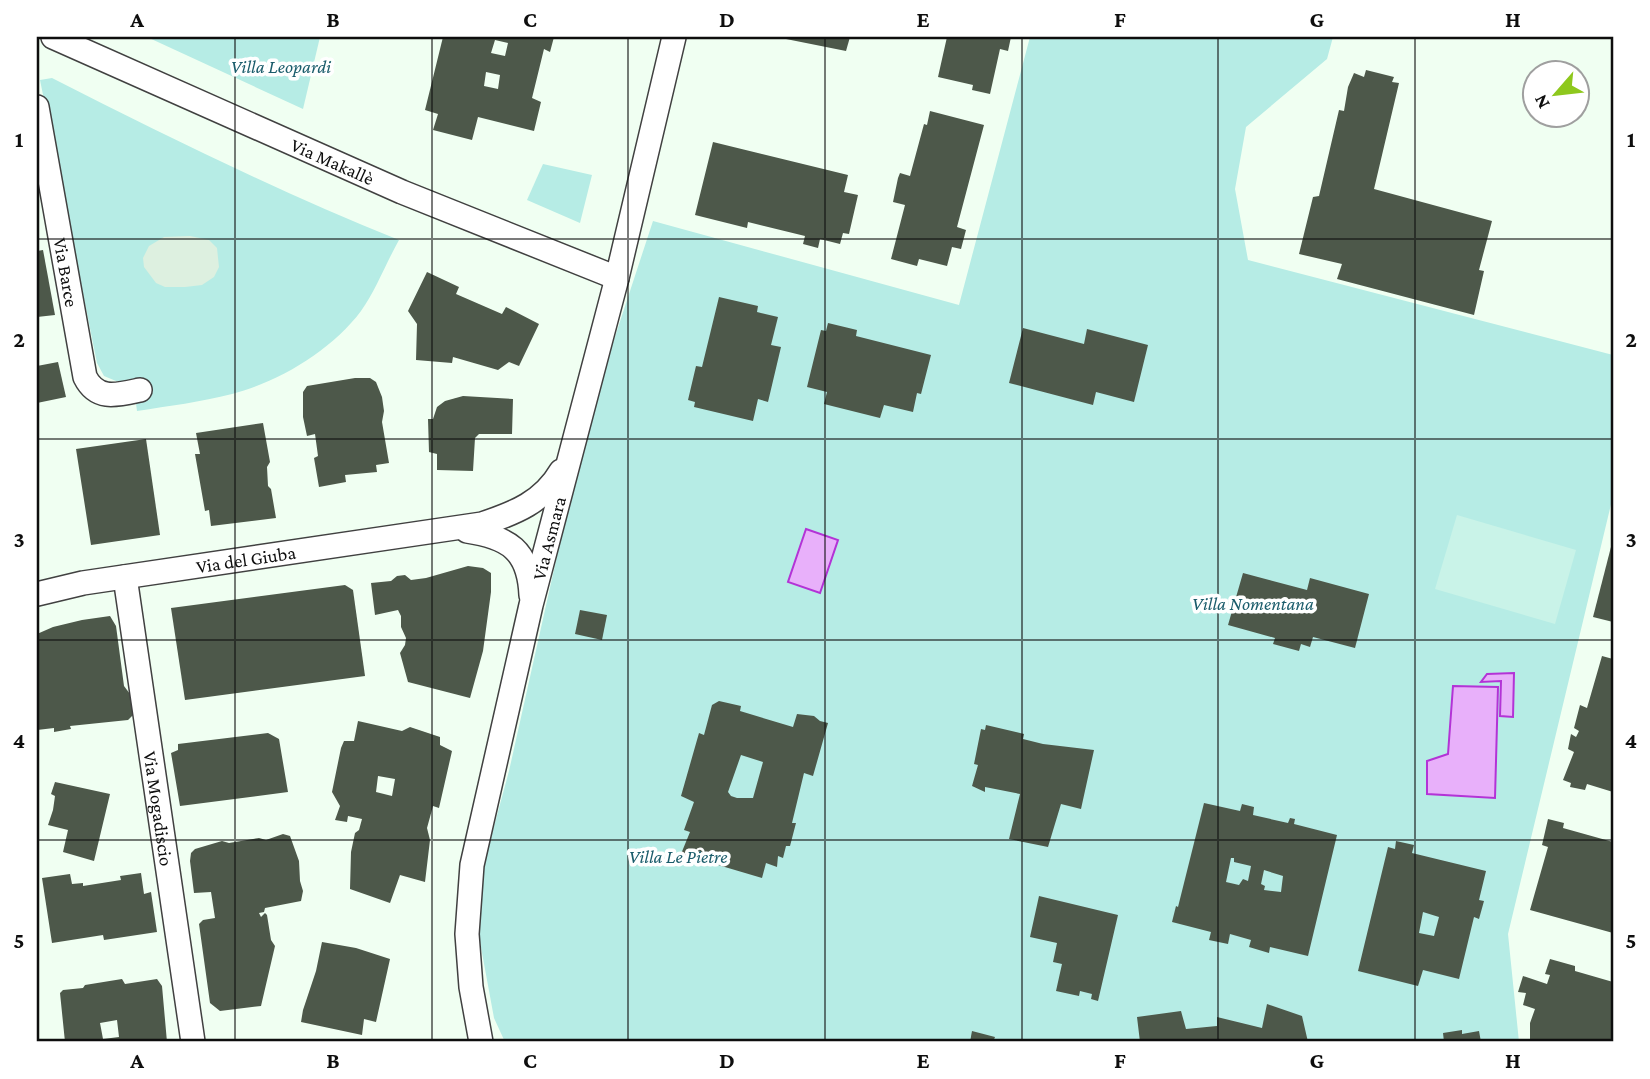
<svg xmlns="http://www.w3.org/2000/svg" width="1650" height="1079" viewBox="0 0 1650 1079" font-family="'Crimson Pro',serif">
  <style>
    .green { fill: #b6ece5 }
    .pitch { fill: #c9f3e8 }
    .plaza { fill: #ddf0e0 }
    .water { fill: #e8b0fa; stroke: #b333d6; stroke-width: 2 }
    .building { fill: #4d584a; fill-rule: evenodd }
    .lines { fill: none; stroke-linecap: round; stroke-linejoin: round }
    .minor-casing { stroke: #414141; stroke-width: 26 }
    .minor { stroke: #fff; stroke-width: 23 }
    .grid { fill: none; stroke: #0e0e0e; stroke-width: 2; stroke-opacity: 0.55 }
    .labels { text-anchor: middle; dominant-baseline: central; stroke-width: 7; stroke-linejoin: round; paint-order: stroke }
    .park-label { font-size: 19px; font-style: italic; fill: #1a5c6b; stroke: #fff }
    .street-label { font-size: 19px; fill: #0e0e0e; stroke: #fff }
    .neatline { fill: none; stroke: #0e0e0e; stroke-width: 2.5 }
    .grid-label { font-size: 23px; text-anchor: middle; font-weight: bold; fill: #0e0e0e }
  </style>
  <rect width="100%" height="100%" fill="#f0fff2"/>
  <g class="green">
    <path d="M147 37H320L303 109Z"/>
    <path d="M1030 37H1333L1327 59 1246 127 1235 189 1248 260 1613 355V496L1508 934 1519 1042H505L494 1018 473 904 509 771 587 422 653 221 959 305Z"/>
    <path d="M52 78C166 136 280 192 399 240 386 263 376 290 361 311 332 350 279 382 232 394 201 402 169 406 137 411L133 381H116L104 376 97 363 40 80Z"/>
    <path d="M543 164 592 175 580 223 527 200Z"/>
  </g>
  <path class="pitch" d="M1457 515 1576 550 1555 624 1435 589Z"/>
  <path class="plaza" d="M190 236 209 240 217 248 219 267 214 277 202 285 185 287H165L156 283 144 267 143 258 149 246 164 237Z"/>
  <g class="water">
    <path d="M806 529 838 540 820 593 788 582Z"/>
    <path d="M1514 673 1513 717 1500 716 1501 681 1481 682 1487 674Z"/>
    <path d="M1453 686 1498 687 1495 798 1427 794V761L1448 754Z"/>
  </g>
  <g class="building">
    <path d="M443 37H554L550 52 544 49 532 98 541 102 534 131 478 117 472 140 433 130 438 114 425 110ZM495 40 508 43 505 56 491 53ZM486 72 500 75 498 89 484 86Z"/>
    <path d="M776 37H850L846 51Z"/>
    <path d="M947 37H1011L1008 51 1000 49 990 94 972 90 973 85 938 77Z"/>
    <path d="M1366 70 1394 77 1392 82 1399 83 1374 189 1492 221 1479 270 1484 271 1474 315 1337 279 1342 264 1299 254 1313 197 1319 196 1339 110 1344 111 1348 87 1354 73 1364 77Z"/>
    <path d="M930 111 984 125 957 227 966 230 961 249 952 247 947 266 919 259 917 266 891 259 905 205 893 202 898 178 900 173 910 176 924 124 927 125Z"/>
    <path d="M713 142 848 175 844 192 858 195 849 234 843 233 840 244 820 239 818 248 803 244 805 236 748 222 747 228 695 215Z"/>
    <path d="M43 250 55 315 37 317V251Z"/>
    <path d="M427 272 459 287 456 294 502 314 506 307 539 324 519 366 509 362 498 370 453 357 452 363 416 360 417 324 408 311Z"/>
    <path d="M719 297 758 306 757 312 778 317 771 345 781 347 768 402 758 399 753 421 694 407 695 402 688 400 696 366 702 367Z"/>
    <path d="M828 323 857 330 856 336 931 355 921 394 917 393 913 412 884 405 880 418 824 404 827 392 807 387 821 330 826 331Z"/>
    <path d="M1023 328 1084 344 1087 329 1148 345 1134 402 1096 392 1093 405 1009 383Z"/>
    <path d="M58 362 66 397 37 403V366Z"/>
    <path d="M355 378H370L376 382 382 397 384 411 382 422 389 463 376 465 377 472 345 475 346 482 319 487 314 458 318 456 315 434 307 436 303 417V392L307 386Z"/>
    <path d="M463 396 513 399 512 434H479L475 438 473 471 437 470V454L429 452 428 419H433L437 407 445 401Z"/>
    <path d="M263 423 270 462 267 467 268 486 271 489 276 518 211 526 209 510 205 511 195 454H200L196 433Z"/>
    <path d="M146 439 160 535 91 545 76 449Z"/>
    <path d="M1612 543H1613V622L1593 617Z"/>
    <path d="M468 566 483 568 491 573V592L483 651 470 698 408 682 400 653 405 645 406 638 401 627V616L398 610 375 615 371 583 391 581 397 576 405 575 411 580 426 578Z"/>
    <path d="M1243 573 1307 590 1310 578 1369 594 1355 648 1313 637 1310 647 1301 644 1299 651 1273 644 1275 638 1228 625Z"/>
    <path d="M345 585 353 590 365 676 185 700 171 608Z"/>
    <path d="M580 610 607 615 602 640 575 634Z"/>
    <path d="M110 616 116 626 124 686 130 694 133 715 128 720 70 726 71 729 54 732V728L37 730V634L53 627 82 620Z"/>
    <path d="M1602 656 1613 659V792L1587 784 1585 790 1570 787 1571 783 1563 780 1574 752 1568 749 1571 734 1576 737 1579 731 1574 728 1580 705 1587 708Z"/>
    <path d="M719 701 741 706 740 711 793 727 797 714 814 716 820 721 828 723 813 776 804 773 792 823H796L790 846H786L783 858 778 856 777 867 766 863 762 878 681 854 690 832 684 830 694 802 681 796 699 733 704 735 712 705ZM741 755 763 762 753 798H737L731 796 728 792Z"/>
    <path d="M358 721 402 731 410 727 440 737V745L452 751 439 808 433 806 427 828 430 840 425 882 400 875 390 903 350 889 351 852 355 833 359 830 362 819 348 816 347 822 335 820 340 806 332 792 341 748 344 741H354ZM378 776 395 779 392 796 376 792Z"/>
    <path d="M986 725 1024 734 1023 739 1043 744 1094 750 1081 809 1061 804 1048 847 1009 839 1020 794 985 787V792L972 786 978 765 974 764 981 729 985 730Z"/>
    <path d="M268 733 279 739 288 792 180 806 171 753 178 750V744Z"/>
    <path d="M55 782 110 794 94 861 63 852 68 830 48 825 53 810 55 796 51 794Z"/>
    <path d="M1204 803 1240 811 1242 804 1254 807 1253 815 1288 823 1290 818 1295 819 1294 824 1337 835 1308 956 1270 947 1269 953 1249 947 1251 940 1230 934 1228 944 1209 940 1211 932 1172 922 1176 906 1178 907ZM1231 858H1234V862L1251 866 1248 881 1243 879 1239 885 1226 882ZM1264 870 1283 876 1281 892 1264 890 1265 886 1261 884Z"/>
    <path d="M1548 819 1564 823 1563 828 1613 842V933L1530 910 1548 847 1542 845Z"/>
    <path d="M283 834 290 836 299 861 300 881 303 891 301 901 265 908 264 912 259 913 261 917 265 913 267 915 271 940 275 946 261 1006 220 1011 210 1003 199 924 203 920 215 918 211 892 194 893 190 861 191 853 195 849 222 841 229 843 259 838 266 840Z"/>
    <path d="M1396 841 1414 845 1412 853 1486 871 1479 900 1484 901 1479 919 1474 917 1459 979 1423 970 1418 986 1358 971 1388 847 1395 849ZM1423 912 1439 917 1434 936 1419 933Z"/>
    <path d="M141 873 144 894 151 892 157 932 104 940 103 935 52 943 42 878 70 874 72 884 83 883V886L121 880 120 876Z"/>
    <path d="M1039 896 1118 915 1098 1001 1091 999 1092 994 1080 991 1079 996 1056 991 1062 964 1053 962 1057 943 1030 937Z"/>
    <path d="M322 942 356 948 390 959 376 1022 364 1019 362 1035 301 1022 303 1010 316 971Z"/>
    <path d="M1550 959 1575 966V971L1613 982V1042H1530V1023L1535 1009 1523 1005 1526 993 1518 992 1523 976 1547 984 1550 975 1545 974Z"/>
    <path d="M122 979 125 984 157 979 162 986 167 1042H65L60 993 63 990 83 988 85 985ZM117 1020 119 1037 103 1039 100 1023Z"/>
    <path d="M1267 1004 1302 1016 1308 1042H1140L1137 1017 1181 1011 1186 1029 1217 1026V1017L1262 1028Z"/>
    <path d="M1462 1030V1034L1479 1031 1481 1042H1444L1443 1033Z"/>
    <path d="M972 1031 995 1037 993 1042H970Z"/>
  </g>
  <g class="lines">
    <defs>
      <g id="minor">
        <path id="s1" d="M53 37 402 192 617 278"/>
        <path id="s2" d="M37 107 85 377C97 401 117 395 140 390"/>
        <path d="M467 531C508 537 529 550 531 595"/>
        <path id="s3" d="M125 577 193 1042"/>
        <path id="s4" d="M37 594 83 583 482 524C515 513 543 502 561 471"/>
        <path id="s5" d="M481 1042 471 987 467 934 472 865 531 605 617 278 674 37"/>
      </g>
    </defs>
    <use href="#minor" class="minor-casing"/>
    <use href="#minor" class="minor"/>
  </g>
  <path class="grid" d="M235 37V1042M432 37V1042M628 37V1042M825 37V1042M1022 37V1042M1218 37V1042M1415 37V1042M37 239H1613M37 439H1613M37 640H1613M37 840H1613"/>
  <g class="labels">
    <g class="park-label">
      <text x="281" y="66">Villa Leopardi</text>
      <text x="1253" y="603">Villa Nomentana</text>
      <text x="678" y="856">Villa Le Pietre</text>
    </g>
    <g class="street-label">
      <text stroke="none"><textPath href="#s1" startOffset="306">Via Makallè</textPath></text>
      <text stroke="none"><textPath href="#s2" startOffset="168">Via Barce</textPath></text>
      <text stroke="none"><textPath href="#s5" startOffset="514">Via Asmara</textPath></text>
      <text stroke="none"><textPath href="#s4" startOffset="212">Via del Giuba</textPath></text>
      <text stroke="none"><textPath href="#s3" startOffset="234">Via Mogadiscio</textPath></text>
    </g>
  </g>
  <rect width="1650" height="1079" fill="none" stroke="#ffffff" stroke-width="77"/>
  <g transform="translate(1556 94) rotate(242)"><circle r="33" fill="#ffffff" stroke="#9f9f9f" stroke-width="2"/>
  <path d="M0-5L12 26L0 18L-12 26Z" fill="#8ec81d"/>
  <text y="-10" font-size="19" font-weight="bold" text-anchor="middle" fill="#0e0e0e">N</text>
  </g>
  <rect x="38" y="38" width="1574" height="1002" class="neatline"/>
  <g class="grid-label">
    <text x="137" y="27">A</text>
    <text x="333" y="27">B</text>
    <text x="530" y="27">C</text>
    <text x="727" y="27">D</text>
    <text x="923" y="27">E</text>
    <text x="1120" y="27">F</text>
    <text x="1317" y="27">G</text>
    <text x="1513" y="27">H</text>
    <text x="19" y="147">1</text>
    <text x="1631" y="147">1</text>
    <text x="19" y="347">2</text>
    <text x="1631" y="347">2</text>
    <text x="19" y="547">3</text>
    <text x="1631" y="547">3</text>
    <text x="19" y="748">4</text>
    <text x="1631" y="748">4</text>
    <text x="19" y="948">5</text>
    <text x="1631" y="948">5</text>
    <text x="137" y="1068">A</text>
    <text x="333" y="1068">B</text>
    <text x="530" y="1068">C</text>
    <text x="727" y="1068">D</text>
    <text x="923" y="1068">E</text>
    <text x="1120" y="1068">F</text>
    <text x="1317" y="1068">G</text>
    <text x="1513" y="1068">H</text>
  </g>
</svg>
